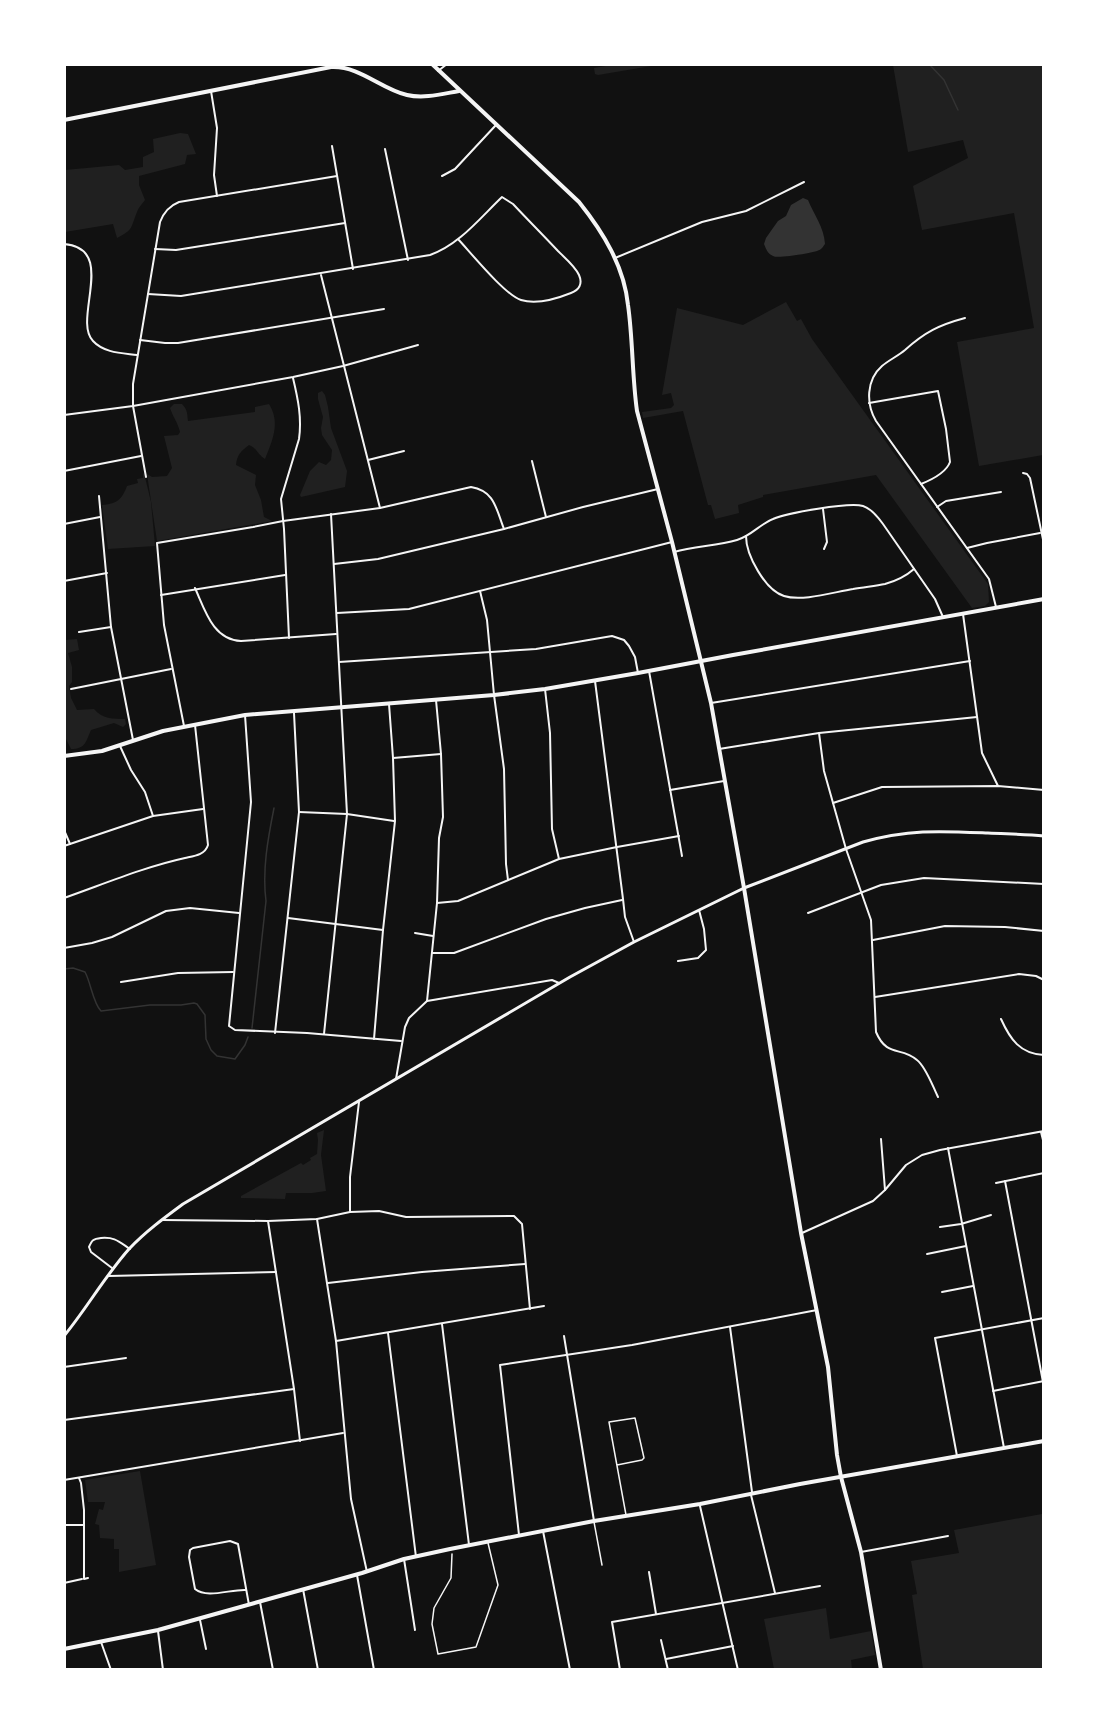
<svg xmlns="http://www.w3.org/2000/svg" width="1108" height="1734" viewBox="0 0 1108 1734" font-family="Ubuntu,sans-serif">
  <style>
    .green { fill: #202020 }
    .water { fill: #333 }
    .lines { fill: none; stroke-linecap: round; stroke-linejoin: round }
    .stream { stroke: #333; stroke-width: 1.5 }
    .service { stroke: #f5f5f5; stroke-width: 1.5 }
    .minor { stroke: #f5f5f5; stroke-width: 2 }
    .tertiary { stroke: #f5f5f5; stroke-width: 3 }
    .secondary { stroke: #f5f5f5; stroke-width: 4 }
  </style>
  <rect width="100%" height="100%" fill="#111"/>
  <g class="green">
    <path d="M617 64H657V65L598 75 595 74 594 68Z"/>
    <path d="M893 65H1043V455L979 466 957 342 1034 328 1014 213 922 230 913 186 968 158 963 140 908 152Z"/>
    <path d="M180 133 188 134 196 154 187 155 185 164 139 176V185L145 200C142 204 138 208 137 212 130 229 134 229 117 238L113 224 65 232V170L119 165 125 170 143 167V157L154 152 153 139Z"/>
    <path d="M786 302 797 321 801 319 812 339 988 584 989 602 985 606 972 608 876 475 763 495V497L738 505 739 513 715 519 711 505H708L683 411 643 418 642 412 671 408 674 405 671 393 662 395 677 308 743 325Z"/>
    <path d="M322 391 325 395 328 407 331 428 347 471 345 487 301 497 300 495 310 471 319 462 326 465 331 460 332 450 322 435 321 428 323 417 318 399V393Z"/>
    <path d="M174 404H182C188 410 187 414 188 421L255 412V407L269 404C281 423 272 441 265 459 258 455 257 448 249 445 241 451 237 455 236 465L256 475 255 485 261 500 264 517 272 521 157 541 147 474 152 477 167 476 172 468 164 436 178 435 180 432C178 423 173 417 170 408Z"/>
    <path d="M144 473 151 502 155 546 108 549 102 505C116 504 122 500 127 486L138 483 137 479 143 478V474Z"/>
    <path d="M77 639 79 650 68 653 72 667V682L69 686 71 698 77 710 94 709C102 719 113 719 125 719L126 724 123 727 114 723 91 730C86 741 86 749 71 749L65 737V640Z"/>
    <path d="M324 1130 321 1155 326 1191 312 1193H286L285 1199 241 1198V1196L301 1163 303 1165 311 1160 310 1158 317 1154 318 1140 317 1133Z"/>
    <path d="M140 1471 156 1565 119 1572V1549H114V1539L100 1538 99 1525 95 1524 99 1509 103 1510 105 1502H88L85 1480Z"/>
    <path d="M1042 1514 1043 1669H923L912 1595 917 1594 911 1561 959 1553 954 1530Z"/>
    <path d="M826 1608 830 1639 871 1631 875 1655 851 1660 852 1669H774L764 1619Z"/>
  </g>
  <path class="water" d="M803 198 808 200C814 215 824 227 825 244 822 248 822 249 817 251 811 253 777 259 773 256 768 254 766 249 764 244L766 238 773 228 778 221 786 216 791 205Z"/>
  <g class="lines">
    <g class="stream">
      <path d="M929 64 944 80 958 110"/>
      <path d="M64 969 73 968 85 972C91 983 93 1003 101 1011L150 1005H181L194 1003 197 1004 205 1015 206 1039 211 1050 217 1056 235 1059 245 1045 248 1037"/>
      <path d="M252 1028 266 901C262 870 268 838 274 808"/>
    </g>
    <g class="service">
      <path d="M617 1465 642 1460 644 1458 635 1418 609 1422 626 1515"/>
      <path d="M594 1522 602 1565"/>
      <path d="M452 1554 451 1578 434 1608 432 1624 438 1654 476 1647 498 1585 488 1543"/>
    </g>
    <g class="minor">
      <path d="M438 71 447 64"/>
      <path d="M211 91 217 128 214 175 217 196"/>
      <path d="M332 146 353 269"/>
      <path d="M385 149 408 260"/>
      <path d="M442 176 455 169 496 125"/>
      <path d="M64 244C118 248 72 320 93 341 104 353 122 353 137 355"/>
      <path d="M155 249 176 250 345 223"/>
      <path d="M615 258 702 222 746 211 804 182"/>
      <path d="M321 275 380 508"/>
      <path d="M148 294 181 296 430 255C459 245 480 218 502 197L513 204C528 220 543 235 558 251 565 258 575 266 579 275 583 284 579 290 571 293 556 299 537 305 521 300 505 295 471 253 458 239"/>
      <path d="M965 318C939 325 925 332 905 350 898 356 889 360 882 366 866 380 866 404 876 421L989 579 996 607"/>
      <path d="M140 340 165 343H178L384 309"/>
      <path d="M869 403 938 391 946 429 950 462C946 473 931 480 921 484"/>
      <path d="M64 415 133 406 293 377 343 366 418 345"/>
      <path d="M368 460 404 451"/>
      <path d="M532 461 546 517"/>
      <path d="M64 471 141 456"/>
      <path d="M1023 473 1027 474 1030 478 1044 544"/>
      <path d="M146 477 133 406V384L160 222C164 212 169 206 179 202L337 176"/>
      <path d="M99 496 111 627 133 740"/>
      <path d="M937 507 946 501 1001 492"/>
      <path d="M823 509 827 542 824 549"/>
      <path d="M64 524 100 517"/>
      <path d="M746 536C746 555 765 590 784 596 802 602 834 592 853 589 864 587 875 586 885 584 896 581 906 576 914 569"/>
      <path d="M967 548 987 543 1040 533"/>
      <path d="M674 552C695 546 717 546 737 540 751 536 760 524 773 519 787 513 849 502 863 506 872 509 878 517 883 524L935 599 943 617"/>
      <path d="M334 564 378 559 504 529 583 507 658 489"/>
      <path d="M64 581 107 573"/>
      <path d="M195 588C205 610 213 640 241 641L336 634"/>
      <path d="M480 591 487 620 494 695 504 769 506 864 508 880"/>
      <path d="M161 595 285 575"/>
      <path d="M337 613 409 609 672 542"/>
      <path d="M963 614 982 753 998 786"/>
      <path d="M79 632 111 627"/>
      <path d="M289 638 284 529 281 499 299 439C302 418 298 399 293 378"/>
      <path d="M339 662 536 649 612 636 624 640 629 646 635 657 638 673"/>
      <path d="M649 671 682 856"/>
      <path d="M595 681 623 899 625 917 634 942"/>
      <path d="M71 689 171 669"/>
      <path d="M545 689 550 733 552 829 559 859"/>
      <path d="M711 703 970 661"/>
      <path d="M245 715 251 802 229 1026 235 1030 307 1033 401 1041"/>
      <path d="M184 726 164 625 157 543 253 527 283 521 380 508 471 487C495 491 496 509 504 529"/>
      <path d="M819 733 824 771 846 849 871 920 876 1032C887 1058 901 1046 917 1060 926 1067 933 1087 938 1097"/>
      <path d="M120 746 131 770 145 792 153 816"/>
      <path d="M719 749 819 733 977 717"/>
      <path d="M393 758 441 754"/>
      <path d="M670 790 724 781"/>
      <path d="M833 803 882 787 998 786 1044 790"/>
      <path d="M299 812 347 814 394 821"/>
      <path d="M64 830 70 844"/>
      <path d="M64 846 153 816 203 809"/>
      <path d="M64 898C104 884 144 867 185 858 194 856 205 855 208 845L195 725"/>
      <path d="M437 903 458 901 559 859 617 847 679 836"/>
      <path d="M808 913 881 885 924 878 1044 884"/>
      <path d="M288 918 383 930"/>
      <path d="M415 933 433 936"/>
      <path d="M873 940 945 926 1005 927 1044 931"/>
      <path d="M64 948 92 943 112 937 166 911 190 908 239 913"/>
      <path d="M432 953H454L546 919 585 908 622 900"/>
      <path d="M678 961 698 958 706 950 704 929 699 910"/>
      <path d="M121 982 178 973 233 972"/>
      <path d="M875 997 1019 974 1036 976 1044 980"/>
      <path d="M427 1001 437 903 439 838 443 817 441 754 436 700"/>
      <path d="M1001 1019C1010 1039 1020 1054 1044 1055"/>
      <path d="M275 1033 299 812 294 713"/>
      <path d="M324 1034 347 814 331 514"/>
      <path d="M374 1039 383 930 395 821 393 758 389 704"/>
      <path d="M396 1079 405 1027 409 1018 427 1001 552 980 559 983"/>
      <path d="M1041 1132 1044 1144"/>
      <path d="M881 1139 885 1190"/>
      <path d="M948 1148 1004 1448"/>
      <path d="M1005 1181 1043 1382"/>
      <path d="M996 1183 1044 1173"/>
      <path d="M350 1212V1177L359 1102"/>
      <path d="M317 1219 336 1341 351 1499 367 1572"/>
      <path d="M162 1220 268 1221 317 1219 350 1212 379 1211 406 1217 514 1216 522 1224 530 1309"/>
      <path d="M268 1221 294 1389 300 1441"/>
      <path d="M940 1227 961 1224 991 1215"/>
      <path d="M802 1233 873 1201 885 1190 906 1165 922 1155 940 1150 1044 1131"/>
      <path d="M927 1254 966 1246"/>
      <path d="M112 1268 91 1252 89 1247C92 1240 93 1239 101 1238 115 1237 118 1241 130 1249"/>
      <path d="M109 1276 276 1272"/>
      <path d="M328 1283 422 1272 525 1264"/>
      <path d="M942 1292 973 1286"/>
      <path d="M442 1324 469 1545"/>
      <path d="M730 1327 752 1492 751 1495 775 1593"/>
      <path d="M388 1333 416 1557"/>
      <path d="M564 1336 594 1521"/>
      <path d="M336 1341 544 1306"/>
      <path d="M64 1367 126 1358"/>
      <path d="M993 1391 1044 1381"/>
      <path d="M64 1420 294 1389"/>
      <path d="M957 1456 935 1338 1044 1318"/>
      <path d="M79 1478 81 1483 84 1510V1579L88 1578"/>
      <path d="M64 1480 343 1433"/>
      <path d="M700 1506 738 1670"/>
      <path d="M64 1525H83"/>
      <path d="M543 1531 570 1670"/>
      <path d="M519 1535 500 1365 632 1345 817 1310"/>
      <path d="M861 1552 948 1536"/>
      <path d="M404 1559 415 1630"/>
      <path d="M649 1572 656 1614"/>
      <path d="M357 1575 374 1670"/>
      <path d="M64 1583 82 1579"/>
      <path d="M303 1589 318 1670"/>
      <path d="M246 1590C231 1589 207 1599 195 1589L189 1557 190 1550 193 1548 230 1541 238 1544 249 1605"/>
      <path d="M260 1602 273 1670"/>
      <path d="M200 1620 206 1649"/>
      <path d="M158 1631 163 1670"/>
      <path d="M661 1640 668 1670"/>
      <path d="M101 1642 111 1670"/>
      <path d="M666 1659 733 1646"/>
      <path d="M620 1670 612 1622 820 1586"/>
    </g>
    <path class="tertiary" d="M64 1336C87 1308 105 1276 129 1249 145 1232 164 1218 183 1204L570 977 634 942 744 888 863 842C909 829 941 831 988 833 1006 834 1025 834 1044 836"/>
    <g class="secondary">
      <path d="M432 64 579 202C603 232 624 266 628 305 633 340 632 376 637 411L672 542 711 703 744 888 801 1233 828 1367 837 1455 841 1477 861 1552 881 1670"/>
      <path d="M332 67C360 66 381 89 407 95 424 99 442 94 459 91"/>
      <path d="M64 120 331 67 334 64"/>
      <path d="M64 756 102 751 163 731 245 715 494 695 545 689 638 673 733 655 1044 599"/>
      <path d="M64 1649 158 1630 362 1573 404 1559 450 1549 594 1521 700 1504 800 1484 1044 1441"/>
    </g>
  </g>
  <rect width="1108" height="1734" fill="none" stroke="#ffffff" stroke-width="132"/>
</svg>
